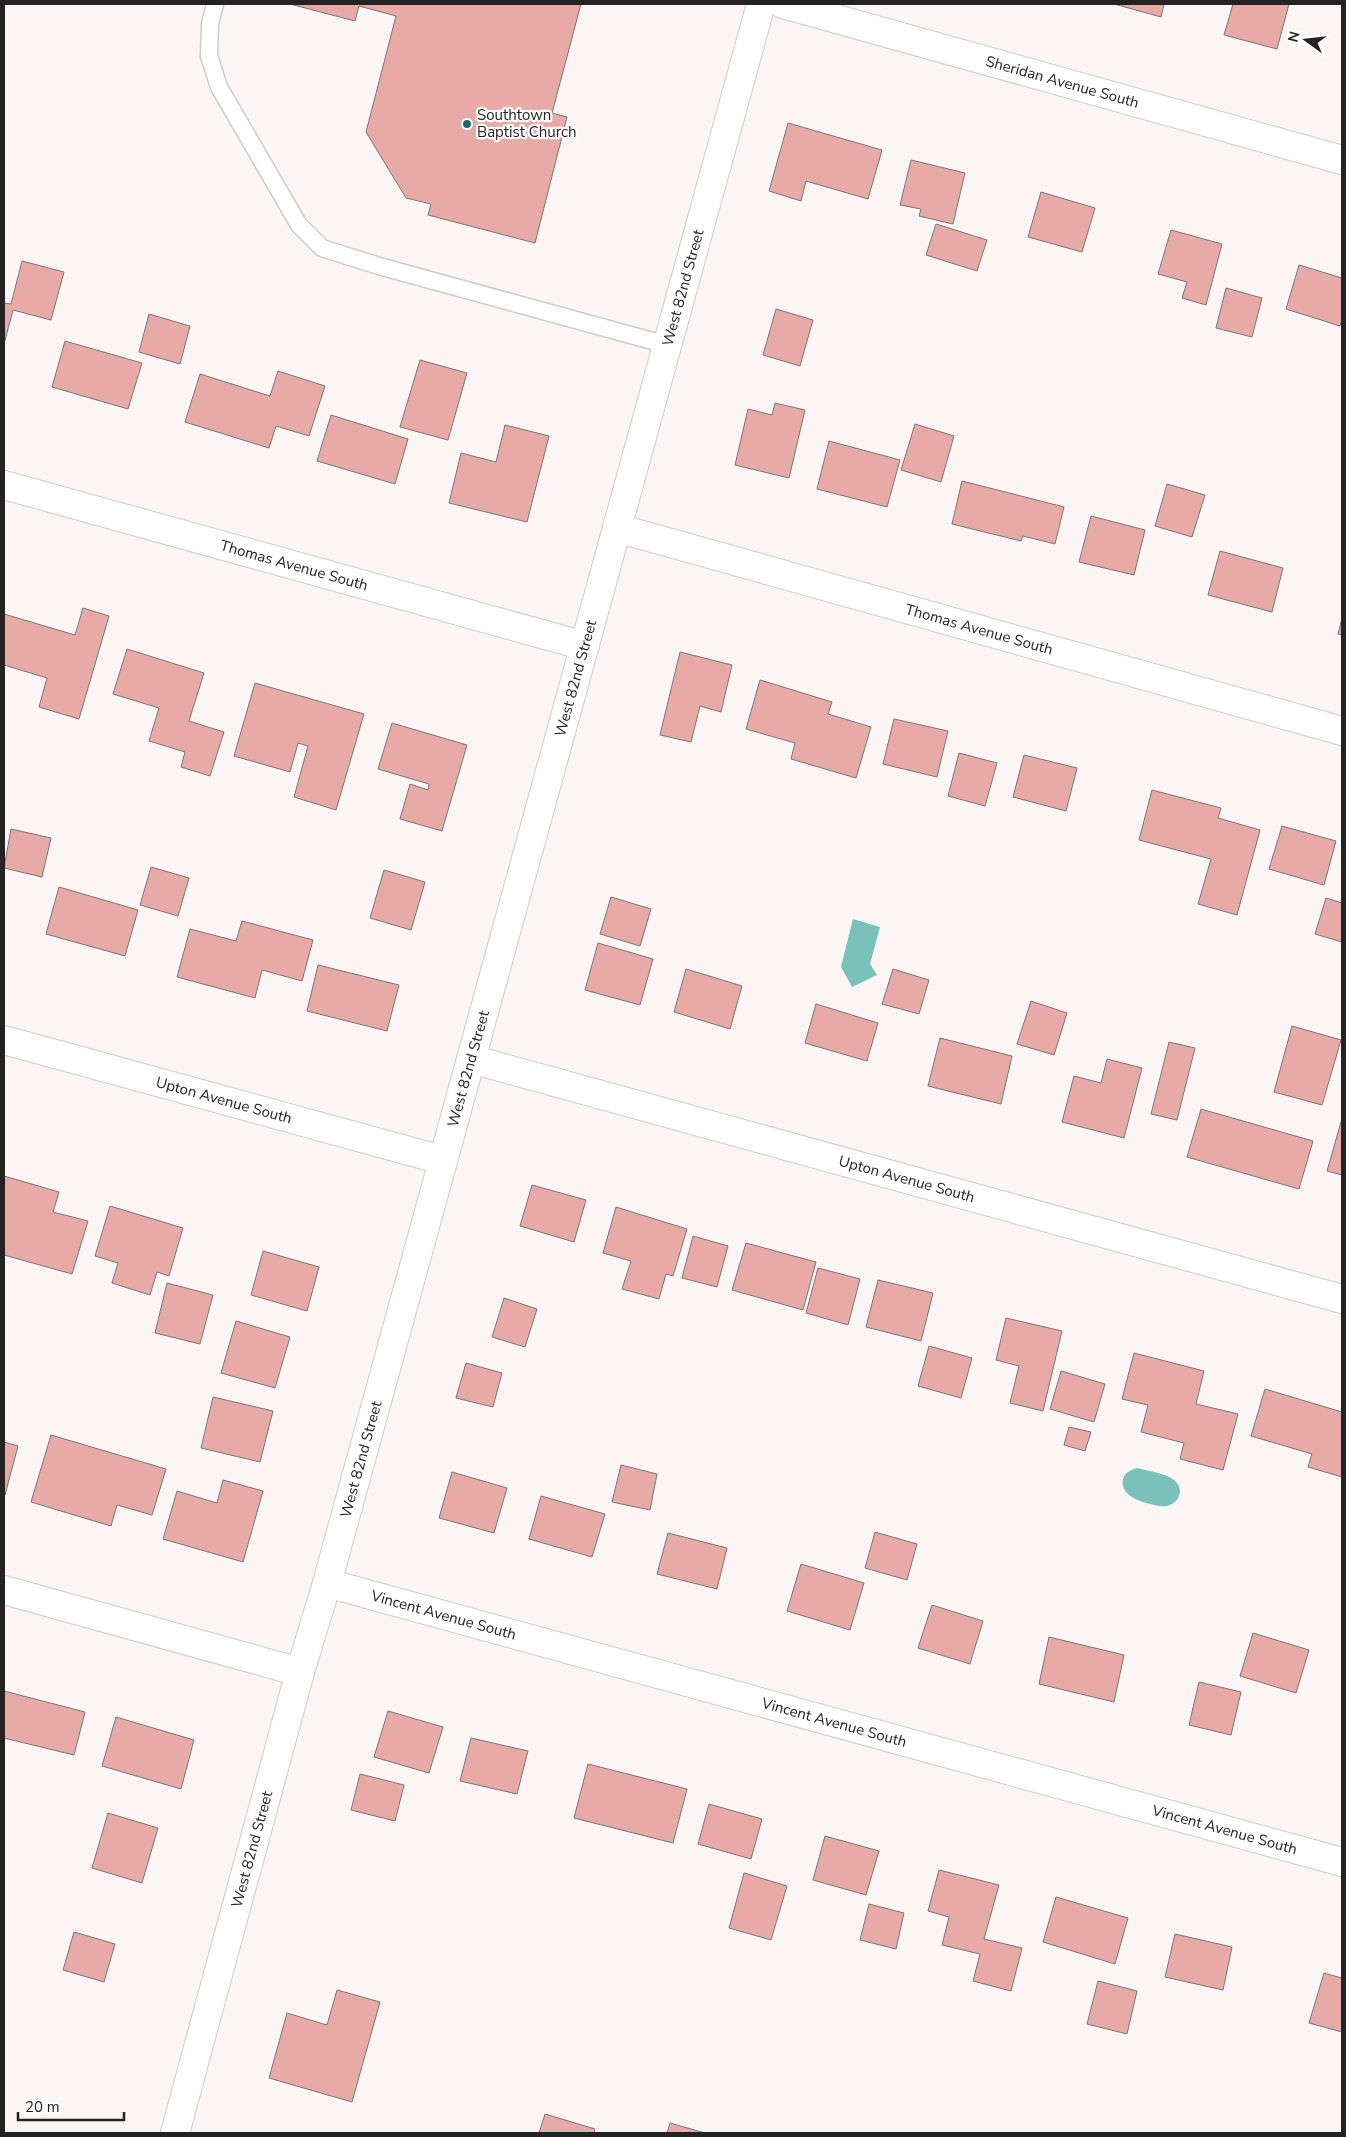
<svg xmlns="http://www.w3.org/2000/svg" width="1346" height="2137" viewBox="0 0 1346 2137" font-family="'Nunito Sans',sans-serif">
  <style>
    .water { fill: #7ac1ba }
    .building { fill: #e7aaa6; stroke: #7a7575 }
    .lines { fill: none; stroke-linecap: round; stroke-linejoin: round }
    .service-casing { stroke: #d0caca; stroke-width: 19 }
    .minor-casing { stroke: #d0caca; stroke-width: 30 }
    .service { stroke: #fff; stroke-width: 16 }
    .minor { stroke: #fff; stroke-width: 28 }
    .poi-dot { fill: #1d6963; stroke: #fff; stroke-width: 2 }
    .labels { text-anchor: middle; dominant-baseline: central; stroke-width: 4.5; stroke-linejoin: round; paint-order: stroke }
    .street-label { font-size: 15px; fill: #242222; stroke: #fff }
    .poi-label { font-size: 15px; fill: #242222; stroke: #fff; text-anchor: start }
  </style>
  <rect width="100%" height="100%" fill="#fbf6f5"/>
  <g class="water">
    <path d="M853 919 880 927 870 964 877 975 852 987 841 967Z"/>
    <path d="M1137 1468C1148 1471 1165 1473 1174 1480 1188 1492 1175 1509 1159 1506 1146 1503 1119 1498 1123 1479 1125 1472 1131 1470 1137 1468Z"/>
  </g>
  <g class="building">
    <path d="M290 4H581L552 113 567 117 535 243 428 215 431 204 406 198 366 132 396 16 359 6 355 21Z"/>
    <path d="M1114 4H1164L1161 17Z"/>
    <path d="M1233 4H1289L1277 49 1224 35Z"/>
    <path d="M788 123 882 150 868 199 806 181 801 201 769 191Z"/>
    <path d="M911 160 965 173 953 224 919 216 921 209 900 205Z"/>
    <path d="M1041 192 1095 208 1082 252 1028 237Z"/>
    <path d="M936 224 987 240 977 271 926 255Z"/>
    <path d="M1171 230 1222 244 1206 305 1182 298 1187 282 1158 274Z"/>
    <path d="M22 261 64 272 51 320 13 310 4 344V303L11 304Z"/>
    <path d="M1299 265 1342 278V320L1340 326 1286 309Z"/>
    <path d="M1226 288 1262 298 1252 337 1216 328Z"/>
    <path d="M776 309 813 320 800 366 763 355Z"/>
    <path d="M149 314 190 326 180 364 139 352Z"/>
    <path d="M65 341 142 363 128 409 52 387Z"/>
    <path d="M420 360 467 373 448 440 400 427Z"/>
    <path d="M278 371 325 386 309 436 276 426 269 448 185 422 200 374 270 396Z"/>
    <path d="M775 403 805 410 789 478 735 465 748 409 772 415Z"/>
    <path d="M331 415 408 439 395 484 317 461Z"/>
    <path d="M915 424 954 436 941 482 901 470Z"/>
    <path d="M505 425 549 436 527 522 449 503 461 453 496 462Z"/>
    <path d="M829 441 900 460 887 507 817 489Z"/>
    <path d="M962 481 1064 507 1055 544 1023 536 1021 541 952 524Z"/>
    <path d="M1167 484 1205 495 1192 537 1155 526Z"/>
    <path d="M1091 516 1145 530 1134 575 1079 562Z"/>
    <path d="M1220 551 1283 568 1272 612 1208 595Z"/>
    <path d="M83 608 109 616 79 719 39 707 47 678 4 665V614L75 635Z"/>
    <path d="M1342 618V635L1338 634Z"/>
    <path d="M127 649 204 673 189 721 224 732 210 776 181 767 185 752 149 741 159 708 113 694Z"/>
    <path d="M680 652 732 665 721 712 700 706 691 742 660 735Z"/>
    <path d="M760 680 832 702 828 714 871 727 856 778 791 759 795 743 746 729Z"/>
    <path d="M255 683 364 714 336 810 294 797 308 746 298 743 290 772 234 756Z"/>
    <path d="M894 719 948 731 937 777 883 764Z"/>
    <path d="M392 723 467 745 442 831 400 819 410 784 428 790 429 784 378 769Z"/>
    <path d="M959 753 997 763 985 806 948 796Z"/>
    <path d="M1024 755 1077 768 1066 811 1013 797Z"/>
    <path d="M1152 790 1221 808 1218 818 1260 830 1237 915 1198 904 1211 859 1139 840Z"/>
    <path d="M1282 826 1336 841 1324 885 1269 869Z"/>
    <path d="M11 829 51 838 42 877 4 868Z"/>
    <path d="M151 867 189 878 178 916 140 905Z"/>
    <path d="M384 870 425 882 411 930 370 918Z"/>
    <path d="M59 887 138 910 125 956 46 934Z"/>
    <path d="M611 897 651 909 640 946 600 934Z"/>
    <path d="M1326 898 1342 903V942L1315 934Z"/>
    <path d="M242 921 313 940 302 981 262 970 255 998 177 977 190 929 236 941Z"/>
    <path d="M598 943 653 959 640 1005 585 990Z"/>
    <path d="M318 965 399 985 387 1031 307 1011Z"/>
    <path d="M686 969 742 986 730 1029 674 1012Z"/>
    <path d="M893 969 929 980 919 1014 882 1004Z"/>
    <path d="M1031 1001 1067 1013 1054 1055 1017 1044Z"/>
    <path d="M816 1004 878 1023 867 1061 805 1043Z"/>
    <path d="M1292 1026 1341 1040 1322 1105 1274 1092Z"/>
    <path d="M940 1038 1012 1056 1001 1104 928 1086Z"/>
    <path d="M1169 1042 1195 1048 1177 1120 1151 1114Z"/>
    <path d="M1107 1059 1142 1068 1124 1138 1062 1122 1074 1076 1101 1083Z"/>
    <path d="M1201 1109 1313 1141 1299 1189 1187 1157Z"/>
    <path d="M1341 1122 1342 1123V1175L1327 1171Z"/>
    <path d="M4 1176 59 1192 53 1212 88 1221 72 1274 4 1255Z"/>
    <path d="M532 1185 586 1200 574 1242 520 1226Z"/>
    <path d="M110 1206 183 1228 169 1276 157 1272 150 1295 112 1283 118 1263 95 1256Z"/>
    <path d="M616 1207 687 1229 673 1276 666 1274 659 1299 622 1289 631 1261 603 1253Z"/>
    <path d="M693 1236 728 1246 717 1287 682 1278Z"/>
    <path d="M746 1243 816 1262 803 1310 732 1290Z"/>
    <path d="M263 1251 319 1267 307 1311 251 1295Z"/>
    <path d="M818 1268 860 1279 848 1325 806 1313Z"/>
    <path d="M878 1280 933 1293 921 1341 866 1327Z"/>
    <path d="M167 1283 213 1295 200 1344 155 1333Z"/>
    <path d="M504 1298 537 1309 525 1347 492 1337Z"/>
    <path d="M1006 1318 1062 1331 1043 1411 1010 1403 1019 1366 996 1360Z"/>
    <path d="M236 1321 290 1337 275 1388 221 1373Z"/>
    <path d="M929 1346 972 1358 961 1398 918 1386Z"/>
    <path d="M1134 1353 1204 1371 1196 1404 1238 1414 1223 1470 1180 1459 1184 1443 1141 1432 1148 1405 1122 1399Z"/>
    <path d="M466 1363 502 1373 493 1407 456 1398Z"/>
    <path d="M1061 1371 1105 1384 1094 1422 1050 1409Z"/>
    <path d="M1265 1389 1342 1412V1477L1308 1467 1312 1454 1251 1436Z"/>
    <path d="M213 1397 273 1411 260 1462 201 1448Z"/>
    <path d="M1069 1427 1091 1432 1085 1451 1064 1445Z"/>
    <path d="M51 1435 166 1469 152 1515 117 1505 111 1526 31 1502Z"/>
    <path d="M4 1442 18 1446 5 1495H4Z"/>
    <path d="M621 1465 657 1474 650 1510 612 1502Z"/>
    <path d="M452 1472 507 1488 494 1533 439 1518Z"/>
    <path d="M223 1480 263 1491 243 1562 163 1539 177 1491 217 1503Z"/>
    <path d="M541 1496 605 1514 592 1557 529 1539Z"/>
    <path d="M875 1532 917 1544 907 1580 865 1568Z"/>
    <path d="M668 1533 727 1548 717 1589 657 1574Z"/>
    <path d="M801 1564 864 1583 850 1630 787 1611Z"/>
    <path d="M932 1605 983 1621 970 1664 918 1648Z"/>
    <path d="M1253 1633 1309 1650 1296 1693 1240 1676Z"/>
    <path d="M1049 1637 1124 1655 1114 1702 1039 1684Z"/>
    <path d="M1199 1682 1241 1692 1231 1735 1189 1725Z"/>
    <path d="M4 1691 85 1712 74 1755 4 1738Z"/>
    <path d="M388 1711 443 1727 429 1773 374 1757Z"/>
    <path d="M116 1717 194 1740 181 1789 102 1766Z"/>
    <path d="M471 1738 528 1751 517 1794 460 1781Z"/>
    <path d="M588 1764 687 1789 673 1843 574 1818Z"/>
    <path d="M360 1774 404 1785 395 1821 351 1810Z"/>
    <path d="M709 1804 762 1819 751 1859 698 1844Z"/>
    <path d="M108 1813 158 1828 142 1883 92 1868Z"/>
    <path d="M825 1836 879 1851 866 1895 813 1880Z"/>
    <path d="M939 1870 999 1885 984 1939 1022 1948 1011 1991 973 1981 980 1954 942 1945 949 1917 928 1911Z"/>
    <path d="M744 1873 787 1886 771 1940 729 1928Z"/>
    <path d="M1056 1897 1128 1918 1115 1964 1043 1942Z"/>
    <path d="M869 1904 904 1913 896 1949 860 1940Z"/>
    <path d="M74 1932 115 1944 104 1982 63 1970Z"/>
    <path d="M1175 1934 1232 1947 1223 1990 1165 1977Z"/>
    <path d="M1324 1973 1342 1978V2032L1309 2023Z"/>
    <path d="M1098 1981 1137 1991 1127 2034 1087 2024Z"/>
    <path d="M337 1990 380 2002 352 2102 269 2078 287 2013 327 2025Z"/>
    <path d="M545 2114 595 2129 594 2133H539Z"/>
    <path d="M670 2123 705 2133H667Z"/>
  </g>
  <g class="lines">
    <defs>
      <path id="service" d="M215 4 210 24 209 56 219 87 299 225 322 248 379 266 667 345"/>
      <g id="minor">
        <path id="s1" d="M783 4 1342 160"/>
        <path id="s2" d="M4 485 585 646"/>
        <path id="s3" d="M617 528 1342 731"/>
        <path id="s4" d="M4 1040 442 1160"/>
        <path id="s5" d="M471 1059 1342 1299"/>
        <path id="s6" d="M327 1583 1342 1862"/>
        <path d="M4 1590 300 1672"/>
        <path id="s7" d="M175 2133 300 1672 327 1583 761 4"/>
      </g>
    </defs>
    <use href="#service" class="service-casing"/>
    <use href="#minor" class="minor-casing"/>
    <use href="#service" class="service"/>
    <use href="#minor" class="minor"/>
  </g>
  <circle class="poi-dot" cx="467" cy="124" r="5"/>
  <g class="labels">
    <g class="street-label">
      <text stroke="none"><textPath href="#s1" startOffset="290">Sheridan Avenue South</textPath></text>
      <text stroke="none"><textPath href="#s7" startOffset="1914">West 82nd Street</textPath></text>
      <text stroke="none"><textPath href="#s2" startOffset="301">Thomas Avenue South</textPath></text>
      <text stroke="none"><textPath href="#s3" startOffset="376">Thomas Avenue South</textPath></text>
      <text stroke="none"><textPath href="#s7" startOffset="1509">West 82nd Street</textPath></text>
      <text stroke="none"><textPath href="#s7" startOffset="1104">West 82nd Street</textPath></text>
      <text stroke="none"><textPath href="#s4" startOffset="228">Upton Avenue South</textPath></text>
      <text stroke="none"><textPath href="#s5" startOffset="452">Upton Avenue South</textPath></text>
      <text stroke="none"><textPath href="#s7" startOffset="699">West 82nd Street</textPath></text>
      <text stroke="none"><textPath href="#s6" startOffset="121">Vincent Avenue South</textPath></text>
      <text stroke="none"><textPath href="#s6" startOffset="526">Vincent Avenue South</textPath></text>
      <text stroke="none"><textPath href="#s6" startOffset="931">Vincent Avenue South</textPath></text>
      <text stroke="none"><textPath href="#s7" startOffset="294">West 82nd Street</textPath></text>
    </g>
    <g class="poi-label">
      <text x="477" y="115">Southtown<tspan x="477" dy="17">Baptist Church</tspan></text>
    </g>
  </g>
  <rect width="1346" height="2137" fill="none" stroke="#242222" stroke-width="10"/>
  <g transform="translate(1306 40) rotate(285)" stroke="#ffffff" stroke-width="4" paint-order="stroke">
  <path d="M0-4L9 19L0 12L-9 19Z" fill="#242222"/>
  <text y="-8" font-size="14" font-weight="bold" text-anchor="middle" fill="#242222">N</text>
  </g>
  <path d="M18 2112v8h106v-8" fill="none" stroke="#242222" stroke-width="2.5"/>
  <text x="25" y="2112" font-size="15" fill="#242222" stroke="#ffffff" stroke-width="4" paint-order="stroke">20 m</text>
</svg>
